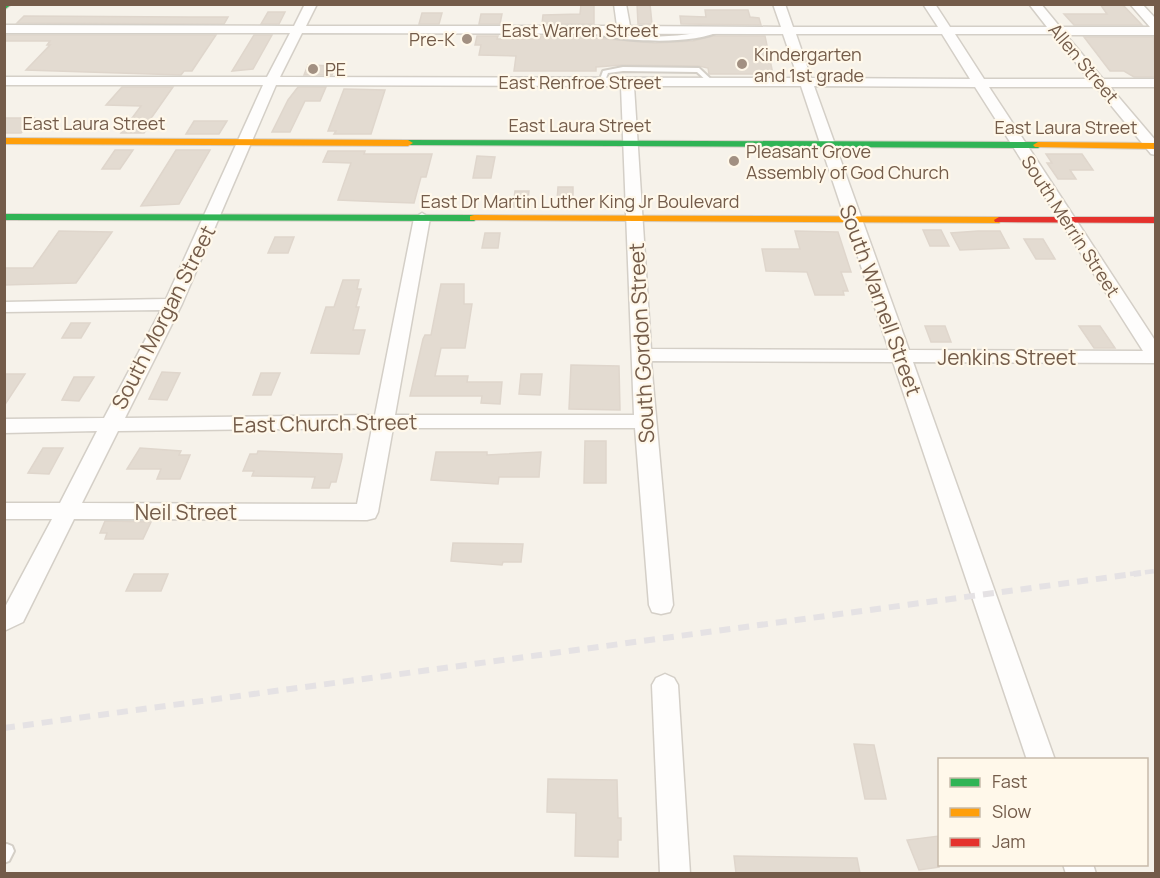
<svg xmlns="http://www.w3.org/2000/svg" width="1160" height="878" viewBox="0 0 1160 878" font-family="Manrope,sans-serif">
  <style>
    .building { fill: #e3dbd1; stroke: #dfd6cc; stroke-width: 1.5 }
    .lines { fill: none; stroke-linecap: round; stroke-linejoin: round }
    .lane-casing { stroke: #d4cfc7; stroke-width: 4 }
    .street-casing { stroke: #d4cfc7; stroke-width: 3 }
    .fast-casing { stroke: #d5cfc6; stroke-width: 2 }
    .slow-casing { stroke: #d5cfc6; stroke-width: 2 }
    .jam-casing { stroke: #d5cfc6; stroke-width: 2 }
    .lane { fill: #fefdfc; fill-rule: evenodd }
    .street { fill: #fefdfc; fill-rule: evenodd }
    .fast { fill: #30b455; fill-rule: evenodd }
    .slow { fill: #ff9f0a; fill-rule: evenodd }
    .jam { fill: #e5322d; fill-rule: evenodd }
    .rail-far1 { stroke: #e5e2e4; stroke-width: 4.5; stroke-dasharray: 9 6; stroke-linecap: butt }
    .rail { stroke: #e5e2e4; stroke-width: 6; stroke-dasharray: 11 8; stroke-linecap: butt }
    .poi-dot { fill: #a29082; stroke: #fff8ea; stroke-width: 2 }
    .labels { text-anchor: middle; dominant-baseline: central; stroke-width: 4.5; stroke-linejoin: round; paint-order: stroke }
    .far-street-label { font-size: 18px; fill: #745c4a; stroke: #fff8ea }
    .far-poi-label { font-size: 18px; fill: #745c4a; stroke: #fff8ea; text-anchor: start }
    .street-label { font-size: 21px; fill: #745c4a; stroke: #fff8ea }
  </style>
  <rect width="100%" height="100%" fill="#f6f2ea"/>
  <g class="building">
    <path d="M581 4H594V24H542L543 15 580 14Z"/>
    <path d="M637 4H650L652 24H638Z"/>
    <path d="M1100 4H1122L1142 25H1074L1064 14H1107Z"/>
    <path d="M705 10H748L750 17 759 18 761 25 681 24 680 16 706 17Z"/>
    <path d="M268 12H285L279 24H261Z"/>
    <path d="M422 13H442L439 24H419Z"/>
    <path d="M481 14H502L500 24H479Z"/>
    <path d="M24 16 188 17H228L224 24 17 23Z"/>
    <path d="M4 35H216L192 71H184L181 75 26 70 50 45H47L50 41H4Z"/>
    <path d="M254 35H272L253 69 232 71Z"/>
    <path d="M477 36H498L497 39H540L541 36H594V38L655 43 693 41 713 36H765L773 74H709L708 68 699 66 623 65 596 67V71H514L516 56 479 55 481 45H475Z"/>
    <path d="M1084 37H1154L1155 77H1134L1124 71H1110Z"/>
    <path d="M308 65 336 66 332 75H304Z"/>
    <path d="M122 87H173L147 124H151L144 133H121L141 106 106 105Z"/>
    <path d="M298 87H326L320 101H305L290 132H272L288 100Z"/>
    <path d="M344 89 385 90 371 134H334L336 131H328Z"/>
    <path d="M4 118H34L21 133H4Z"/>
    <path d="M194 121H227L219 134H186Z"/>
    <path d="M115 150H133L120 169H102Z"/>
    <path d="M176 150H210L179 204 141 206Z"/>
    <path d="M328 151H365L364 154H432L426 177H421L414 203 385 202 338 200 351 163 323 162Z"/>
    <path d="M1046 154H1082L1093 170H1070L1076 179H1058L1047 163H1052Z"/>
    <path d="M477 156 495 157 491 178H473Z"/>
    <path d="M558 187H573V202L557 201Z"/>
    <path d="M515 191H529L527 207H513Z"/>
    <path d="M923 230H941L949 246H930Z"/>
    <path d="M59 231 112 232 76 283 4 285V268H33Z"/>
    <path d="M795 231 838 232 851 272H841L848 291H843L844 295H815L807 272 766 271 762 249H800Z"/>
    <path d="M978 231H1000L1009 248 960 250 951 233Z"/>
    <path d="M485 233H500L498 248H482Z"/>
    <path d="M275 237H294L288 253H268Z"/>
    <path d="M1024 239H1043L1055 259H1036Z"/>
    <path d="M343 280H359L357 289H361L356 307H359L353 330H365L359 354 311 353 326 307H334Z"/>
    <path d="M441 284H464V304H472L465 348H441L435 376H468L467 382H502L500 404 481 403 482 396H410L423 339 425 335H431Z"/>
    <path d="M71 323H90L81 338H62Z"/>
    <path d="M925 326H945L951 342H931Z"/>
    <path d="M1079 326H1100L1115 348H1094Z"/>
    <path d="M571 365 619 366 620 410 569 409Z"/>
    <path d="M162 372 180 373 167 400 149 399Z"/>
    <path d="M261 373H280L271 395H253Z"/>
    <path d="M4 374H25L4 406Z"/>
    <path d="M521 374H542L540 395 519 394Z"/>
    <path d="M74 377H94L79 401 62 400Z"/>
    <path d="M585 441H606V483H584Z"/>
    <path d="M43 448H63L49 474 28 473Z"/>
    <path d="M140 448 181 451 179 455H190L180 479H157L161 469H127Z"/>
    <path d="M258 451 342 454V458L336 482H331L329 488H312L315 477 252 476 254 471H243L250 454H257Z"/>
    <path d="M436 452H487V455L541 452 539 477H499L498 484 431 480Z"/>
    <path d="M105 521 151 522 143 539H105L107 533H100Z"/>
    <path d="M453 543 523 544 521 562H503L502 565 451 561Z"/>
    <path d="M134 574H168L161 591H126Z"/>
    <path d="M854 744 874 745 886 799H865Z"/>
    <path d="M548 779 617 780 618 818H621V840H618V857L575 856 576 813 547 812Z"/>
    <path d="M939 836V867L919 870 907 840Z"/>
    <path d="M734 856 857 858 860 873H736Z"/>
  </g>
  <g class="lines">
    <defs>
      <g id="lane">
        <path d="M587 28C630 40 676 39 720 28L723 30C692 46 618 42 585 31V29Z"/>
        <path d="M623 67 699 68 714 82 709 83 697 72 623 71 608 73 604 83 599 82 603 71Z"/>
        <path d="M7 844 12 846 14 851 9 861 4 863V845Z"/>
      </g>
      <g id="street">
        <path d="M305 4H317L306 26H617L614 4H626L630 26 781 27 773 4H785L793 27H938L923 4H935L950 27H1047L1029 4H1041L1060 27H1150L1130 4H1142L1156 19V35H1066L1103 79H1156V87H1110L1156 141V155L1151 154 1096 87H989L1156 342V363L913 362 1055 760H1027L893 362 651 361 673 605 670 612 661 614 652 612 649 605 635 428H393L378 512 375 518 367 520 74 519 23 622 4 631V609L52 519H4V503H60L97 431 4 433V419L104 418 161 310 4 312V302L166 299 263 85H4V77H267L290 33H4V25L294 26ZM302 33 783 34 798 78 280 77ZM796 34H942L970 79 811 78ZM955 34H1053L1089 79H984ZM276 85 621 86 634 415H395L430 218 422 213 414 218 375 415 125 418 182 304ZM634 86H801L889 350 651 349ZM814 86 975 87 1143 351 909 350ZM372 428 357 504 82 503 118 431Z"/>
        <path d="M665 674 674 678 678 685 690 874H660L652 685 656 678Z"/>
        <path d="M1063 864H1093L1096 874H1066Z"/>
      </g>
      <g id="fast">
        <path d="M4 4H12L4 10Z"/>
        <path d="M408 140 1038 142 1043 145 1038 148 405 145 403 143Z"/>
        <path d="M4 214 474 215 479 218 474 221 4 220Z"/>
      </g>
      <g id="slow">
        <path d="M4 138 408 140 413 143 408 146 4 144Z"/>
        <path d="M1038 142 1156 143V149L1035 147 1033 145Z"/>
        <path d="M474 215 999 217 1004 220 999 223 470 220V216Z"/>
      </g>
      <path id="jam" d="M999 217H1156V223L995 222 994 220Z"/>
    </defs>
    <use href="#lane" class="lane-casing"/>
    <use href="#street" class="street-casing"/>
    <use href="#fast" class="fast-casing"/>
    <use href="#slow" class="slow-casing"/>
    <use href="#jam" class="jam-casing"/>
    <use href="#lane" class="lane"/>
    <use href="#street" class="street"/>
    <use href="#fast" class="fast"/>
    <use href="#slow" class="slow"/>
    <use href="#jam" class="jam"/>
    <path class="rail-far1" d="M1130 574 1156 571"/>
    <path class="rail" d="M4 728 1141 573"/>
  </g>
  <g class="poi-dot">
    <circle cx="467" cy="39" r="6"/>
    <circle cx="742" cy="64" r="6"/>
    <circle cx="313" cy="69" r="6"/>
    <circle cx="734" cy="161" r="6"/>
  </g>
  <g class="labels">
    <g class="far-street-label">
      <text x="580" y="30">East Warren Street</text>
      <text transform="translate(1084 63) rotate(50)">Allen Street</text>
      <text x="580" y="82">East Renfroe Street</text>
      <text x="94" y="123">East Laura Street</text>
      <text x="580" y="125">East Laura Street</text>
      <text x="1066" y="127">East Laura Street</text>
      <text x="580" y="201">East Dr Martin Luther King Jr Boulevard</text>
      <text transform="translate(1071 226) rotate(57)">South Merrin Street</text>
    </g>
    <g class="far-poi-label">
      <text x="455" y="39" text-anchor="end">Pre-K</text>
      <text x="754" y="54">Kindergarten<tspan x="754" dy="21">and 1st grade</tspan></text>
      <text x="325" y="69">PE</text>
      <text x="746" y="151">Pleasant Grove<tspan x="746" dy="21">Assembly of God Church</tspan></text>
    </g>
    <g class="street-label">
      <text transform="translate(881 300) rotate(70)">South Warnell Street</text>
      <text transform="translate(163 317) rotate(-63)">South Morgan Street</text>
      <text transform="translate(641 343) rotate(-93)">South Gordon Street</text>
      <text x="1007" y="357">Jenkins Street</text>
      <text transform="translate(325 423) rotate(-1)">East Church Street</text>
      <text x="186" y="512">Neil Street</text>
    </g>
  </g>
  <rect width="1160" height="878" fill="none" stroke="#745c4a" stroke-width="12"/>
  <rect x="938" y="758" width="210" height="108" fill="#fff8ea" stroke="#c7baaa" stroke-width="1.5"/>
  <rect x="950" y="778" width="30" height="9" fill="#30b455" stroke="#c7baaa" stroke-width="1.5"/>
  <text x="992" y="788" font-size="18" fill="#745c4a">Fast</text>
  <rect x="950" y="808" width="30" height="9" fill="#ff9f0a" stroke="#c7baaa" stroke-width="1.5"/>
  <text x="992" y="818" font-size="18" fill="#745c4a">Slow</text>
  <rect x="950" y="838" width="30" height="9" fill="#e5322d" stroke="#c7baaa" stroke-width="1.5"/>
  <text x="992" y="848" font-size="18" fill="#745c4a">Jam</text>
</svg>
